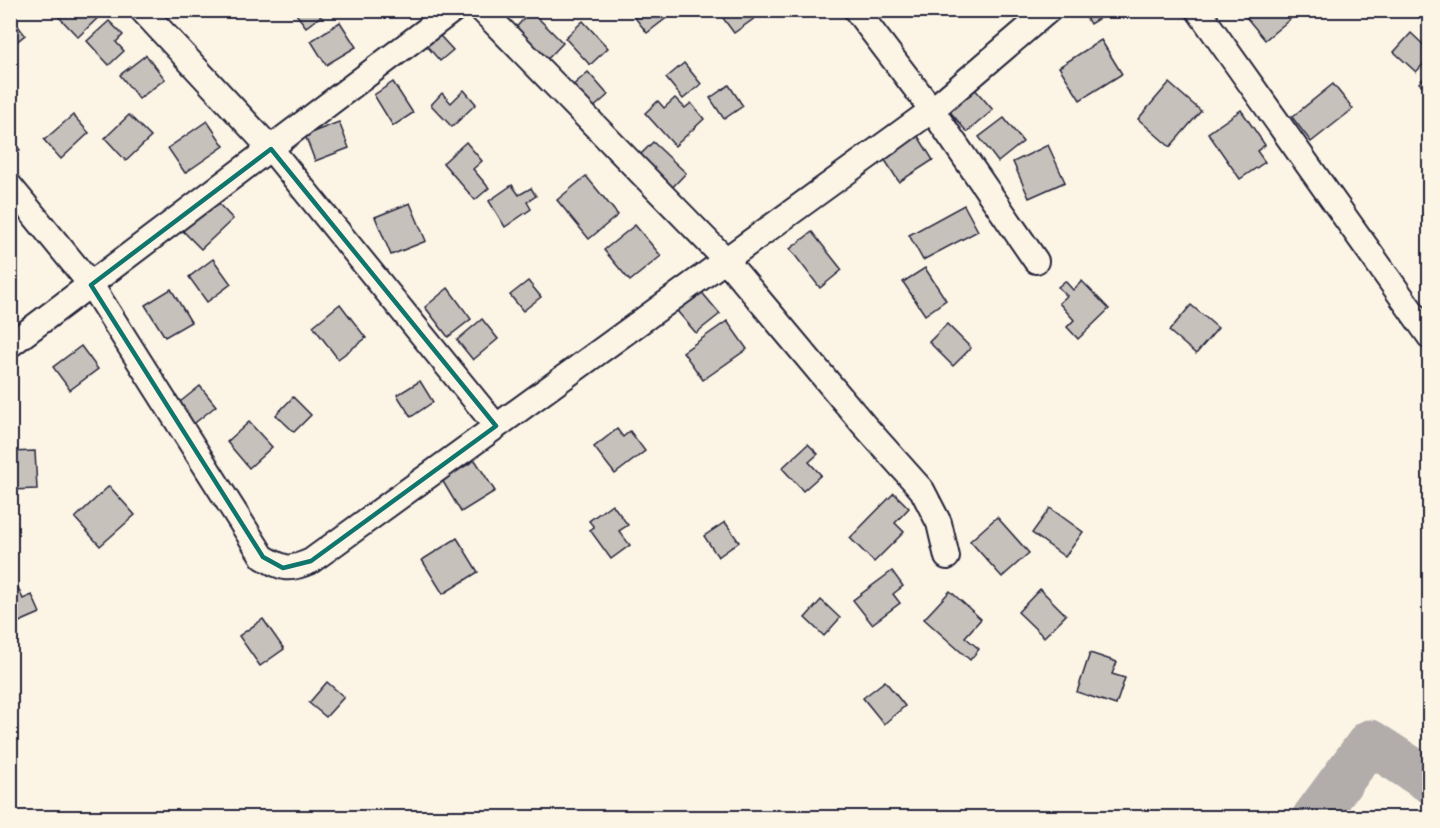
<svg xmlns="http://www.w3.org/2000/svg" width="1440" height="828" viewBox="0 0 1440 828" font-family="'Indie Flower',sans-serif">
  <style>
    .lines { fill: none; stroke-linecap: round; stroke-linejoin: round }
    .river { stroke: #b2adab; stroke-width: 45 }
    .building { fill: #c6c1bb; stroke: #22223b; stroke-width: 1.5 }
    .minor-casing { stroke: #22223b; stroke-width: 28 }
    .minor { stroke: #fcf5e5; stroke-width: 24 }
    .marked { fill: none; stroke: #0f766e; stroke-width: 4.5; stroke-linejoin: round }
  </style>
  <rect width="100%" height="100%" fill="#fcf5e5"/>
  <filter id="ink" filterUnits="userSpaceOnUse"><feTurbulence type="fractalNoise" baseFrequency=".0167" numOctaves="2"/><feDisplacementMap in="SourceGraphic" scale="12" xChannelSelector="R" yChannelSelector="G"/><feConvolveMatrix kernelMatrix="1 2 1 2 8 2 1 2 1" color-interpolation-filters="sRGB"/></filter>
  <g filter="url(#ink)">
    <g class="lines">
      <path class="river" d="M1314 818 1370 742 1430 781"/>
    </g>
    <g class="building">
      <path d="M64 10H104L105 11 78 37 58 16Z"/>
      <path d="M293 10H323L325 13 306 27Z"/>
      <path d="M629 10H665L669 16 647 33Z"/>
      <path d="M717 10H755L759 15 734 33Z"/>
      <path d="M1082 10H1112L1090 24Z"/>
      <path d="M1289 10 1294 16 1265 40 1241 11Z"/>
      <path d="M531 11 563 43 542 65 510 34Z"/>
      <path d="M12 18 25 35 10 47V19Z"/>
      <path d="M109 21 123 35 116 42 124 51 109 65 87 41Z"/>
      <path d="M583 21 608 48 590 65 565 38Z"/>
      <path d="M340 22 356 47 326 65 311 41Z"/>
      <path d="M432 27 453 50 440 61 420 38Z"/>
      <path d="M1411 33 1430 51V57L1416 72 1394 52Z"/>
      <path d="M1101 40 1122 74 1080 100 1059 67Z"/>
      <path d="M146 55 165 79 139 99 120 75Z"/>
      <path d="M684 63 701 84 683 99 666 78Z"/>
      <path d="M588 72 608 95 591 110 571 87Z"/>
      <path d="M1430 72V92L1419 83Z"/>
      <path d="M393 82 413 113 393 126 374 95Z"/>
      <path d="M1169 83 1201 111 1170 147 1138 119Z"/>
      <path d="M1333 84 1353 109 1311 142 1292 117Z"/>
      <path d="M729 85 743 106 724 119 710 98Z"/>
      <path d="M973 87 993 110 967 132 947 108Z"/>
      <path d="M464 90 476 104 452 127 431 105 442 93 451 103Z"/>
      <path d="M675 98 685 108 691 103 704 119 675 146 645 113 658 101 664 108Z"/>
      <path d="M1241 110 1265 145 1257 151 1265 162 1240 179 1208 133Z"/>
      <path d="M73 115 89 133 61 159 44 140Z"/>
      <path d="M129 115 151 137 126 161 105 138Z"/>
      <path d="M1004 118 1023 142 998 162 979 137Z"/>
      <path d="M207 121 224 146 185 173 168 148Z"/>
      <path d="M339 122 349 148 315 161 305 135Z"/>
      <path d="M911 125 933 160 899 182 883 157Z"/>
      <path d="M10 139 20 150 10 158Z"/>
      <path d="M466 142 482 161 473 169 489 188 475 200 443 163Z"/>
      <path d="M653 142 686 173 668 192 635 160Z"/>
      <path d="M1048 145 1065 182 1029 198 1013 162Z"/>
      <path d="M586 176 618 215 589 239 557 200Z"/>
      <path d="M512 185 519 195 531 188 536 196 527 202 531 209 505 227 489 201Z"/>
      <path d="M217 202 233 219 201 249 179 227 196 210 202 216Z"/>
      <path d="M410 203 426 241 391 255 375 217Z"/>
      <path d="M964 205 978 231 923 260 909 235Z"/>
      <path d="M635 225 661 256 630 281 604 250Z"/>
      <path d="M812 232 842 270 820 288 790 249Z"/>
      <path d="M213 259 231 284 207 302 189 277Z"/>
      <path d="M925 268 946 300 925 315 903 282Z"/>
      <path d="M528 281 541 297 523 311 510 295Z"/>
      <path d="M1065 281 1073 290 1082 281 1109 309 1078 339 1067 327 1074 320 1059 303 1067 296 1058 287Z"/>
      <path d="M694 283 720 314 696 333 671 304Z"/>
      <path d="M448 288 471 319 448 337 425 307Z"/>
      <path d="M171 289 191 322 165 337 145 305Z"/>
      <path d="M340 304 366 338 338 359 313 326Z"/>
      <path d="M1191 305 1218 328 1196 354 1169 331Z"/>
      <path d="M482 319 498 339 473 360 457 340Z"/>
      <path d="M727 321 747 349 703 380 683 352Z"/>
      <path d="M947 324 971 348 953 366 929 342Z"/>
      <path d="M81 346 98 369 70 390 53 367Z"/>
      <path d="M420 381 433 402 411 417 397 395Z"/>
      <path d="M200 386 216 406 191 426 175 406Z"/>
      <path d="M293 397 311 415 294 432 276 415Z"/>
      <path d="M249 422 272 447 249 468 227 442Z"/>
      <path d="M617 429 623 437 630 431 645 451 615 474 594 447Z"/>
      <path d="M808 444 818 454 809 462 821 475 803 491 782 468Z"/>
      <path d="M35 451 37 489 10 490V452Z"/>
      <path d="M475 460 495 491 461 512 442 480Z"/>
      <path d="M109 486 135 515 100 546 75 518Z"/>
      <path d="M894 493 909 508 895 523 904 532 874 562 850 538Z"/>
      <path d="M612 504 628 525 619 531 630 545 611 559 590 530 594 527 589 521Z"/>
      <path d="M1050 508 1083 532 1065 557 1032 533Z"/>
      <path d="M997 517 1029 553 1002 577 970 541Z"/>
      <path d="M725 522 739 542 718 557 704 536Z"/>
      <path d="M10 535 15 561 10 562Z"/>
      <path d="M457 538 478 572 443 594 422 560Z"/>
      <path d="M10 570 23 599 32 595 40 613 10 626Z"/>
      <path d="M892 571 903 586 893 594 900 603 872 624 853 600Z"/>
      <path d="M1040 589 1066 615 1044 637 1018 612Z"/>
      <path d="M950 591 981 619 965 637 979 649 970 660 924 619Z"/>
      <path d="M821 600 840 618 824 636 805 618Z"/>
      <path d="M263 619 284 649 260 666 239 636Z"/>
      <path d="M1090 653 1117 662 1112 674 1125 678 1116 705 1077 692Z"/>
      <path d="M885 681 905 706 884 724 863 698Z"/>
      <path d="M327 682 344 697 326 717 309 703Z"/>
    </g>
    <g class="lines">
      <defs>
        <g id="minor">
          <path d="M142 10 271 149 496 426"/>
          <path d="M482 10 725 259 864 425 922 490 939 523 947 557"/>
          <path d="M856 10 932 110 1036 261"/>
          <path d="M1198 10 1430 337"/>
          <path d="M10 186 91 285 263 557C284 569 288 571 311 561L932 110 1049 10"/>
          <path d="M10 345 453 10"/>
        </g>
      </defs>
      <use href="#minor" class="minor-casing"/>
      <use href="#minor" class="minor"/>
    </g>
  </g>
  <path class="marked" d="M271 149 496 426 311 561 283 568 263 557 91 285Z"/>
  <rect width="1440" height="828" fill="none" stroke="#fcf5e5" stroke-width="36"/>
  <rect x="18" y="18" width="1404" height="792" fill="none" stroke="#22223b" stroke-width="2" filter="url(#ink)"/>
</svg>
